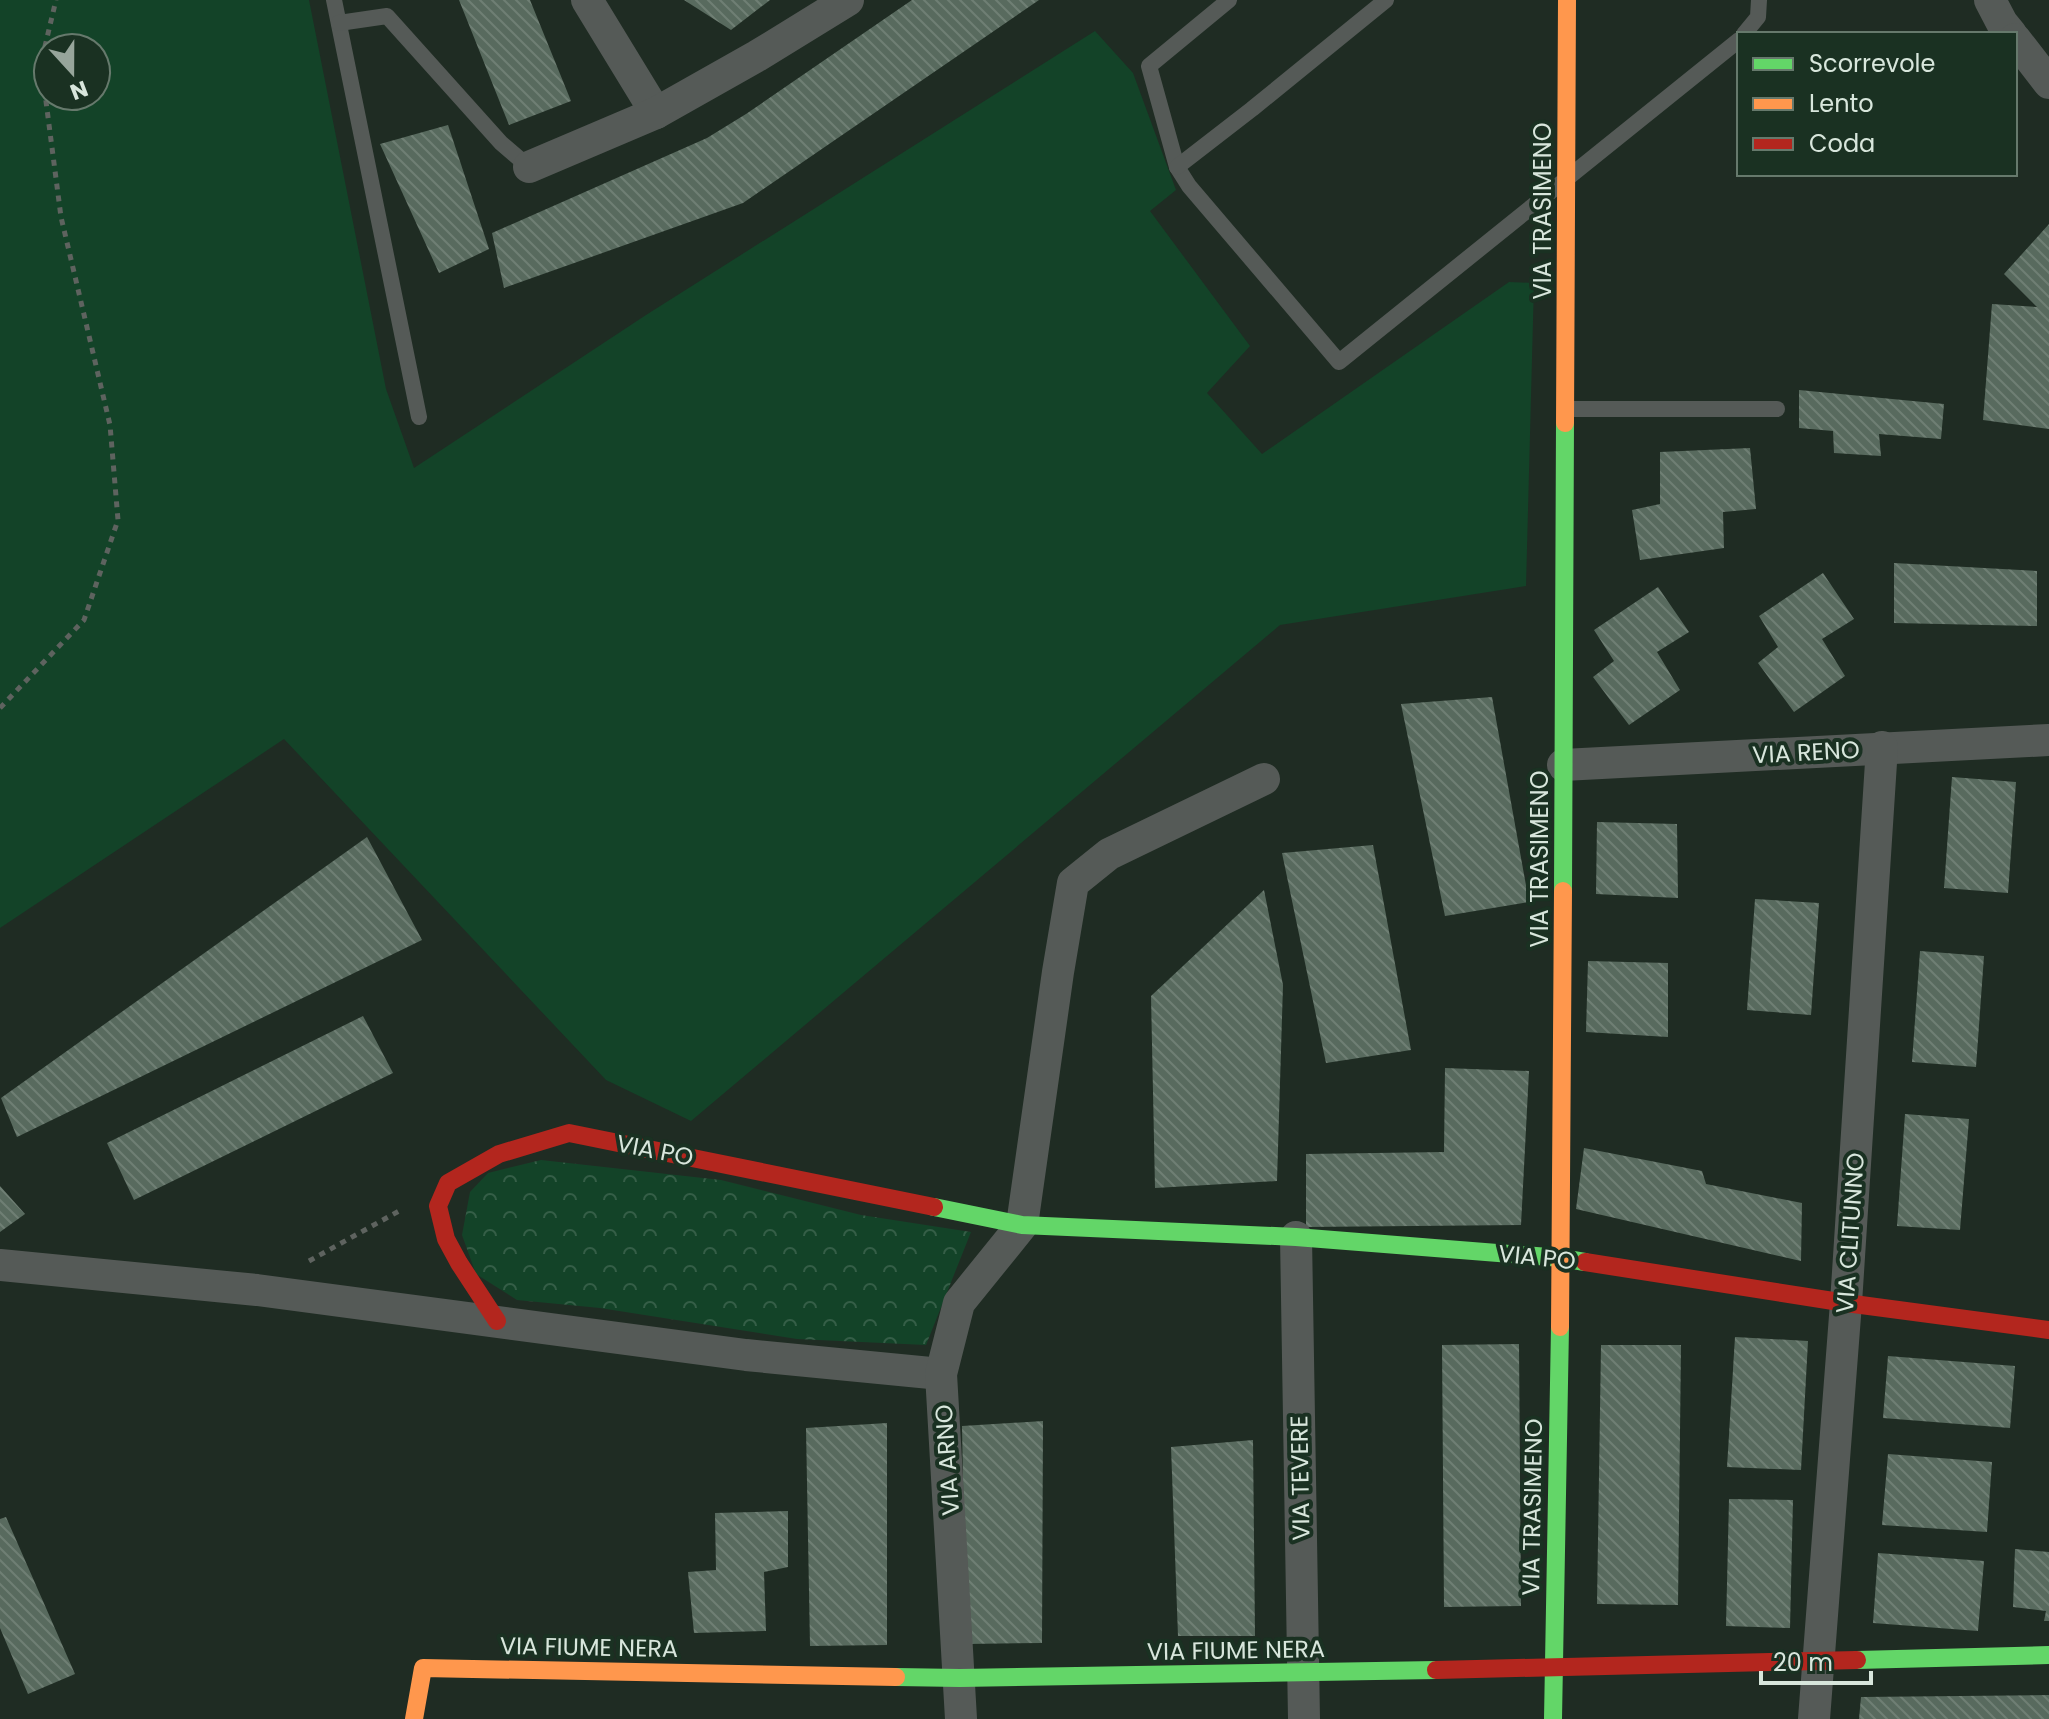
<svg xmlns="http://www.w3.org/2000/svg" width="2049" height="1719" viewBox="0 0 2049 1719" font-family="Poppins,sans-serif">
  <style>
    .green { fill: #134328; fill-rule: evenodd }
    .park { fill: url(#park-crowns) }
    .building { fill: url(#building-back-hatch) }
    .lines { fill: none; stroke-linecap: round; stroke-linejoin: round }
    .path { stroke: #5e635f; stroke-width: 5; stroke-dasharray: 6 6; stroke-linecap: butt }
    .lane { stroke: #555a57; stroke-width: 16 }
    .street { stroke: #555a57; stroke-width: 32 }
    .fast { stroke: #63d668; stroke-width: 18 }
    .slow { stroke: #ff974d; stroke-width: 18 }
    .jam { stroke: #b3261e; stroke-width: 18 }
    .labels { text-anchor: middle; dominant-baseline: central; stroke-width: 8; stroke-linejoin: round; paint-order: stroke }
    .street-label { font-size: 24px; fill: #d8e6dc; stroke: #1a3122 }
  </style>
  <defs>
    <pattern id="park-crowns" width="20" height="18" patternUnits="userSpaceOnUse" patternTransform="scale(2)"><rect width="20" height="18" fill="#134328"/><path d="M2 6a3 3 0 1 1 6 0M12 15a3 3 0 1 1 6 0" fill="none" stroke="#355e47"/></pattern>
    <pattern id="building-back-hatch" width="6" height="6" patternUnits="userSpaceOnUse" patternTransform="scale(2)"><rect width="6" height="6" fill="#586a5e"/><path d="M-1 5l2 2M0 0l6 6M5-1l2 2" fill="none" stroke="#6f7f74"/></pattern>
  </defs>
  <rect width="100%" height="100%" fill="#1f2c23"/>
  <path class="green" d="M0 0H309L386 389 414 468 646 315 1095 31 1133 73 1176 190 1150 211 1250 346 1207 393 1262 454 1509 282 1534 283 1526 586 1280 625 691 1121 606 1080 284 739 0 928ZM48 48H96V96H48Z"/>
  <path class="park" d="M541 1160 721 1180 861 1215 971 1232 926 1345 797 1339 600 1308 517 1300 476 1274 462 1235 470 1192 488 1173Z"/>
  <g class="building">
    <path d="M459 0H530L571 101 509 125Z"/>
    <path d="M684 0H770L731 30Z"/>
    <path d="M912 0H1039L743 203 504 288 492 233 707 138 746 114Z"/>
    <path d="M448 125 489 249 439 273 380 144Z"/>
    <path d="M2049 224V429L1983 420 1992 304 2037 307 2004 274Z"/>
    <path d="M1799 390 1944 404 1941 439 1879 434 1881 456 1834 453 1833 431 1799 428Z"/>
    <path d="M1750 448 1756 509 1723 512 1724 548 1640 560 1632 510 1660 504V452Z"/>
    <path d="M1894 563 2037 571V626L1894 623Z"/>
    <path d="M1823 573 1854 619 1822 639 1845 676 1794 712 1758 663 1778 647 1759 616Z"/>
    <path d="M1658 587 1689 632 1657 652 1680 690 1629 725 1593 677 1614 661 1594 630Z"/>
    <path d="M1492 697 1529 902 1445 916 1401 704Z"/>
    <path d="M1952 777 2016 782 2008 893 1944 888Z"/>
    <path d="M1597 822 1677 824 1678 898 1596 894Z"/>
    <path d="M367 837 422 940 17 1137 1 1098Z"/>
    <path d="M1373 845 1411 1050 1326 1063 1282 853Z"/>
    <path d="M1264 890 1283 985 1277 1181 1155 1188 1151 996Z"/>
    <path d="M1755 899 1819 903 1811 1015 1747 1010Z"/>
    <path d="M1920 951 1984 956 1976 1067 1912 1062Z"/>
    <path d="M1588 961 1668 963V1037L1586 1032Z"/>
    <path d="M363 1016 393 1073 134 1200 107 1143Z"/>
    <path d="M1445 1068 1529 1071 1521 1225 1306 1227V1154L1444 1152Z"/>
    <path d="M1905 1114 1969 1119 1960 1230 1897 1226Z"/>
    <path d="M1584 1148 1702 1171 1706 1184 1802 1203 1801 1261 1576 1209Z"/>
    <path d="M0 1186 25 1214 0 1232Z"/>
    <path d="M1735 1337 1808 1341 1801 1470 1727 1467Z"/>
    <path d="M1519 1344 1521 1606 1444 1607 1442 1345Z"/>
    <path d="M1601 1345H1681L1678 1605 1597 1604Z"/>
    <path d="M1888 1356 2015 1366 2010 1428 1883 1418Z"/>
    <path d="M1043 1421 1042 1643 966 1644 962 1426Z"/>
    <path d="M887 1423V1645L810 1646 806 1428Z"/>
    <path d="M1253 1440 1255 1636H1178L1171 1447Z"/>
    <path d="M1888 1454 1992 1462 1987 1532 1882 1525Z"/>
    <path d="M1729 1499 1793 1500 1790 1628 1726 1626Z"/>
    <path d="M788 1511V1567L764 1572 766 1631 694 1633 688 1572 716 1570 715 1513Z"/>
    <path d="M6 1517 75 1674 28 1694 0 1628V1519Z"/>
    <path d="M2015 1549 2049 1552V1621H2044L2046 1611 2013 1607Z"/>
    <path d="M1878 1553 1984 1561 1978 1631 1873 1623Z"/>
    <path d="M2049 1695V1719H1859L1861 1697Z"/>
  </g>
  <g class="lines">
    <g class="path">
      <path d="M0 708 84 620 118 520 110 425 61 217 41 63 56 0"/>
      <path d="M309 1261 399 1211"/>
    </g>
    <g class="lane">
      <path d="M334 0 419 417"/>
      <path d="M1229 0 1149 66 1177 167 1189 186 1339 362 1739 40"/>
      <path d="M339 23 387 16 501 143 529 167"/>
      <path d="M1744 34 1758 17 1759 0"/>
      <path d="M1177 167 1252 109 1386 0"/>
      <path d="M1567 409H1777"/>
    </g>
    <g class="street">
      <path d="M587 0 656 113"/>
      <path d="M1990 0 2002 23 2011 34"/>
      <path d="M2015 39 2049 83"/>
      <path d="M529 167 656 113 757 56 848 0"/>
      <path d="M1563 765 2049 740"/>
      <path d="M1296 1237 1304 1719"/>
      <path d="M0 1265 257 1290 746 1355 941 1374"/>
      <path d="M961 1719 941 1374 959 1303 1022 1225 1058 972 1073 883 1109 854 1264 779"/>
      <path d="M1814 1719 1846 1303 1882 747"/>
    </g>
    <g class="fast">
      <path d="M1563 891 1565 423"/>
      <path d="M934 1207 1022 1225 1296 1237 1561 1258 1585 1262"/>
      <path d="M1857 1660 2049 1655"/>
      <path d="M896 1677 960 1678 1436 1670"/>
      <path d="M1553 1719 1560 1327"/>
    </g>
    <g class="slow">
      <path d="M1565 423 1567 0"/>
      <path d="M1560 1327 1563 891"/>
      <path d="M414 1719 423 1668 896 1677"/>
    </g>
    <g class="jam">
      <path d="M1585 1262 1846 1303 2049 1330"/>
      <path d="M497 1321 459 1263 446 1239 438 1206 448 1183 499 1154 569 1133 934 1207"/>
      <path d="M1436 1670 1857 1660"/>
    </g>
  </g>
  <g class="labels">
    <g class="street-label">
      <text transform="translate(1542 211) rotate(-90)">VIA TRASIMENO</text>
      <text transform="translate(1806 752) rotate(-3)">VIA RENO</text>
      <text transform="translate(1539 859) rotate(-90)">VIA TRASIMENO</text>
      <text transform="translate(655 1150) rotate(11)">VIA PO</text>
      <text transform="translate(1850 1233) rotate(-86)">VIA CLITUNNO</text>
      <text transform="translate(1537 1257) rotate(6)">VIA PO</text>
      <text transform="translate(947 1460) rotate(-94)">VIA ARNO</text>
      <text transform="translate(1300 1478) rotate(-91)">VIA TEVERE</text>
      <text transform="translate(1532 1507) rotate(-89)">VIA TRASIMENO</text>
      <text transform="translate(589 1647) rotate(1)">VIA FIUME NERA</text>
      <text transform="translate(1236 1650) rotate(-1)">VIA FIUME NERA</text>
    </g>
  </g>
  <rect x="1737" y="32" width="280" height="144" fill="#1a3122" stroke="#66796c" stroke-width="2"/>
  <rect x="1753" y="58" width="40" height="12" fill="#63d668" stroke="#66796c" stroke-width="2"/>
  <text x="1809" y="72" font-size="24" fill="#d8e6dc">Scorrevole</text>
  <rect x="1753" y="98" width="40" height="12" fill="#ff974d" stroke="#66796c" stroke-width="2"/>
  <text x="1809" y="112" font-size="24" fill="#d8e6dc">Lento</text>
  <rect x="1753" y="138" width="40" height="12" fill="#b3261e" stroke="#66796c" stroke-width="2"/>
  <text x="1809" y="152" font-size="24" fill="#d8e6dc">Coda</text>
  <g transform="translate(72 72) rotate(159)"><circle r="38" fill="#1a3122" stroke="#66796c" stroke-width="2"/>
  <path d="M0-6L14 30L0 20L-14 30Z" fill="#97a59b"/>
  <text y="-12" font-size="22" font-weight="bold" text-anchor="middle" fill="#d8e6dc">N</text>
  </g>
  <path d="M1761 1671v12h110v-12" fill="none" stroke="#d8e6dc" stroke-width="4"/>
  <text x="1773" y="1671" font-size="24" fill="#d8e6dc" stroke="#1a3122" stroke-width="6" paint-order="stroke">20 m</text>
</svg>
